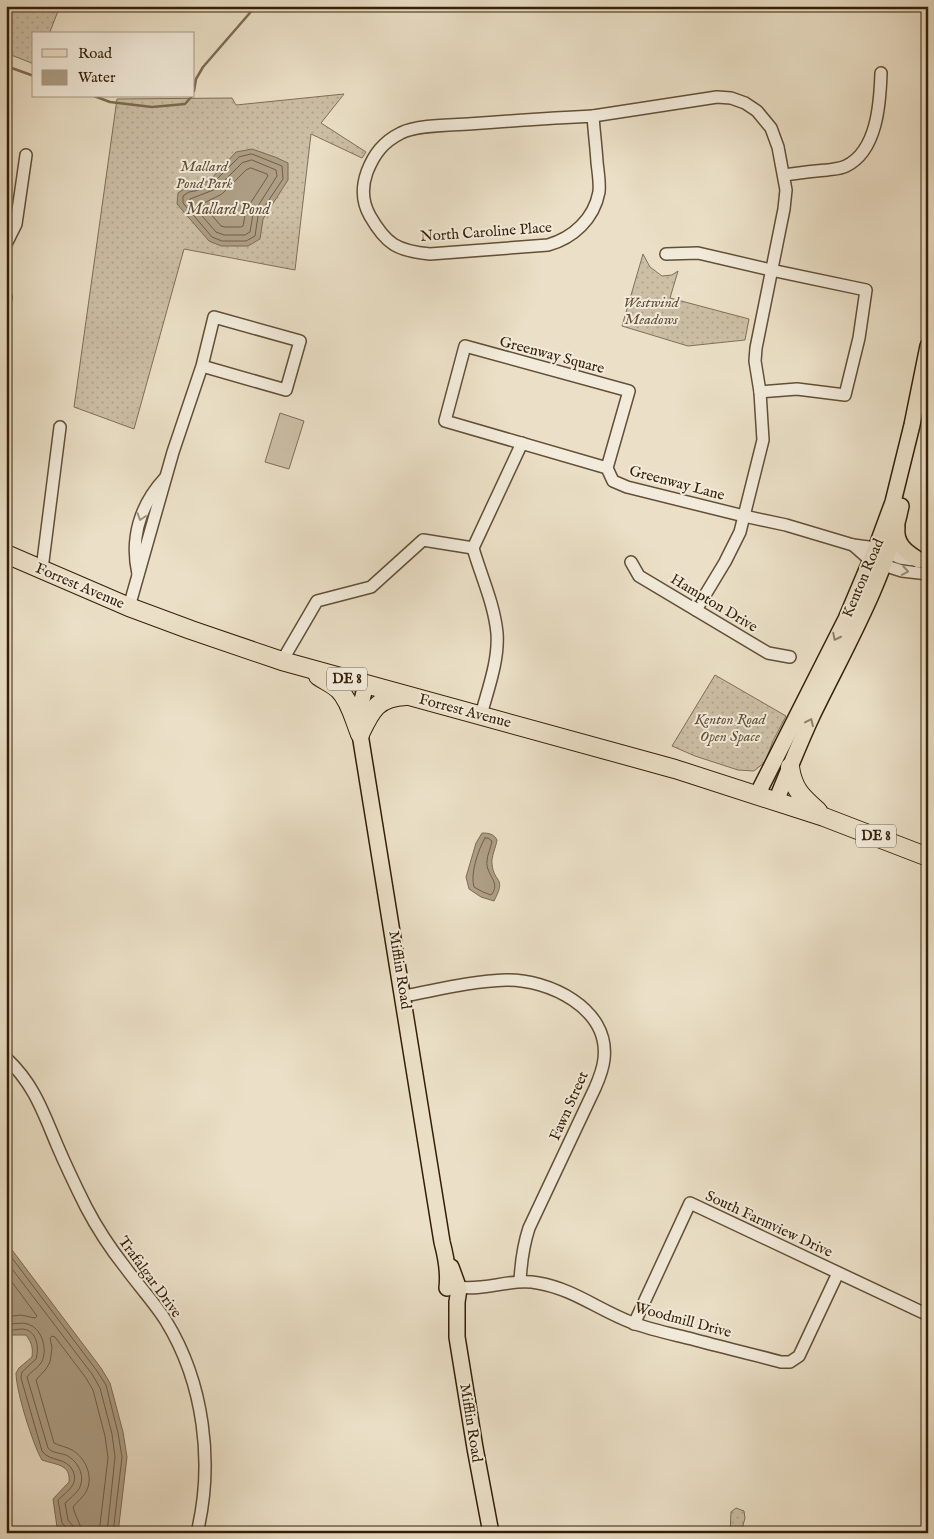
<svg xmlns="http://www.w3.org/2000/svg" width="934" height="1539" viewBox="0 0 934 1539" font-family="'IM FELL English',serif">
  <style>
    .grass { fill: url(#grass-dots); stroke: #806f56 }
    .garden { fill: #ccbfa6; stroke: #806f56 }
    .water { fill: #ad9e85; stroke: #7d6b52 }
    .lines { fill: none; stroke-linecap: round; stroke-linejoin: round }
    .shore { stroke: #705e46; stroke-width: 1 }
    .stream { stroke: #7d6b52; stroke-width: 2.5 }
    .minor-casing { stroke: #624f36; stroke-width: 14 }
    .major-casing { stroke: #341f06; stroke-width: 18 }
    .highway-casing { stroke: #341f06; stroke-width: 20 }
    .minor { stroke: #f2ebdb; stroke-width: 11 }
    .major { stroke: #ebe0c7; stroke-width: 15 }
    .highway { stroke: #ebe0c7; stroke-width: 18 }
    .oneway { stroke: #9c8f7b }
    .oneway2 { stroke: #908066 }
    .labels { text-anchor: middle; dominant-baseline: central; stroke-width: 4; stroke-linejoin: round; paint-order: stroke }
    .shield { fill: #f2ebdb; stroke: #6d5c46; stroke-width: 1 }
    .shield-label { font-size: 14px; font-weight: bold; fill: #341f06 }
    .park-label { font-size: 15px; font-style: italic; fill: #624f36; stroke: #f2ebdb }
    .street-label { font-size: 15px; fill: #341f06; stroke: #f2ebdb }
    .water-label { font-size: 16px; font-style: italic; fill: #5e4b32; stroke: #f2ebdb }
  </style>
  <defs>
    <pattern id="grass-dots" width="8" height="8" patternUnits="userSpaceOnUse" patternTransform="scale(1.25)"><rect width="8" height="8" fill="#ccbfa6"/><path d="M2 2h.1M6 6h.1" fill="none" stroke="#b0a48d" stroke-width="1.8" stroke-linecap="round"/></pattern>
  </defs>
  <rect width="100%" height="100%" fill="#ebe0c7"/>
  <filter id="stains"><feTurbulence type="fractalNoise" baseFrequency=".004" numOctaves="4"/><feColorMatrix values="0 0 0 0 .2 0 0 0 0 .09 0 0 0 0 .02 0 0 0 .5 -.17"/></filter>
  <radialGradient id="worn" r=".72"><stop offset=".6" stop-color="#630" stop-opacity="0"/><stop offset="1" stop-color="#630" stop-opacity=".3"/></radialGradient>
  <g class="grass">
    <path d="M6 6H60L49 34H34V64L6 53Z"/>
    <path d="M344 94 321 123 366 152 362 158 311 134 295 270 184 249 134 429 74 407 117 99 232 98 236 105Z"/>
    <path d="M643 254 650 267 662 276 672 275 678 271 670 298 749 319 745 340 688 346 622 326Z"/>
    <path d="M715 675 786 716 773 741 765 762 754 771 738 770 695 756 672 746Z"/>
    <path d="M736 1508 744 1511 745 1518 741 1533H730L731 1512Z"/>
  </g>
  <path class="garden" d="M280 413 304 421 289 469 265 462Z"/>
  <g class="water">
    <path d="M252 149 275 157 288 163V180L263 219 260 239 248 246H221L209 241 177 204 178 193 187 187H193L210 180 236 152Z"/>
    <path d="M482 833C489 833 494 834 497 840 496 847 491 857 492 864 494 884 507 876 494 901L481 897 469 889 466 877 476 843Z"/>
    <path d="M6 1242 101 1368 110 1383 123 1432 127 1457 118 1533H67L57 1527 53 1499 69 1482C71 1464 56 1465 42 1460 33 1445 16 1391 16 1373L19 1368 32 1357C33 1348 32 1343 26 1335H6Z"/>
  </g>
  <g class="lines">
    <g class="shore">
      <path d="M252 154 282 166 283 179 258 216 255 236 246 241H222L212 237 183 203V196L189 192 195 191 212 184 239 157Z"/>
      <path d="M252 160 276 170 277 176 253 214 250 232 245 235H224L216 232 190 202V199L216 189 242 163Z"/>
      <path d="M251 168 267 174 268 176 246 210 243 226 241 227H225L221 226 204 206V203L222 194 246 170Z"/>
      <path d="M485 838H488L492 841C491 848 487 855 487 861 485 874 502 883 491 895L483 892 474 887C470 874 478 850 485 838Z"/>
      <path d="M6 1250 97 1371 106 1385 118 1433 122 1457 113 1533"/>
      <path d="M6 1261 92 1374 100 1388 112 1434 115 1457 107 1533"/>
      <path d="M6 1274 37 1316 35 1318 21 1315 6 1317"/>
      <path d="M6 1324C14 1325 22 1321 30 1325 43 1330 48 1352 41 1363 37 1369 30 1372 27 1377L48 1448C52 1453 60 1453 66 1455 78 1461 86 1476 79 1489 75 1494 70 1499 65 1503L68 1520 73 1526 74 1533"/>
      <path d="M6 1330C12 1331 17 1329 23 1329 38 1331 39 1349 36 1359L22 1372 21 1378 42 1451C49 1462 67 1457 73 1471 79 1485 66 1492 58 1500L62 1523 67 1528 68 1533"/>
      <path d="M82 1533C81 1523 75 1517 73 1507 77 1502 83 1497 86 1492 94 1477 86 1458 72 1450 67 1447 60 1446 54 1443L36 1380 46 1369 50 1362 52 1348 50 1338 52 1336 55 1337 86 1378 93 1390 105 1436 108 1458 99 1533"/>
    </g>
    <g class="stream">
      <path d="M6 66 34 76"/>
      <path d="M194 91 196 79 203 67 255 7"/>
      <path d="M94 96 110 102 152 107 185 104 192 96"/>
    </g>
    <defs>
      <g id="minor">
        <path d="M593 116 717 97 731 98 745 103 757 111 771 128 778 147 786 190 784 209 756 348 755 361 760 392 763 440 740 532 725 562 696 610"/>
        <path d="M593 116C594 131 596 146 597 162 598 172 600 182 599 192 594 219 573 238 548 245L430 254C397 251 386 244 370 216 362 202 362 186 367 172 374 154 383 142 401 133 416 125 450 125 468 124 509 121 551 118 593 116Z"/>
        <path d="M784 175C798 173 812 171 827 170 833 169 840 169 846 166 877 151 880 104 881 73"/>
        <path d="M6 244 16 224 26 155"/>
        <path d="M666 254 698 253 771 270 866 290 859 338 845 395 797 389 760 392"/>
        <path d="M6 297V298"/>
        <path d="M607 468 629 391 465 346 445 421 607 468 613 481 627 487 744 516 786 525 853 545 876 548 900 558 928 562"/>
        <path d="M853 545 871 561 902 571 928 574"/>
        <path d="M631 562 639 576 768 653 790 657"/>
        <path d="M42 569 60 427"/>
        <path d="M138 574C130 538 140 505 165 478"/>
        <path d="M129 607 173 452 202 366 214 317 300 341 286 390 202 366"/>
        <path d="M282 661 317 601 371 587 423 540 473 548"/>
        <path d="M481 715C488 689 499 660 497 633 494 603 481 576 473 548L522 443"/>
        <path d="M404 996C437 990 472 981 506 980 548 979 610 1008 604 1059 603 1069 599 1079 595 1088L529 1228C523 1246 521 1263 520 1281"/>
        <path d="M6 1058C34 1084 43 1112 57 1145 66 1166 76 1187 86 1207 97 1228 110 1248 125 1267 138 1285 154 1302 166 1321 204 1383 214 1463 197 1533"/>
        <path d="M458 1287C485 1291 511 1278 538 1283 574 1289 600 1311 633 1323 652 1330 672 1334 692 1339 721 1347 751 1354 781 1362H790L799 1356 838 1273"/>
        <path d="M634 1324 690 1203 928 1315"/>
      </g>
      <g id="major">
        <path d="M897 527C895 544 906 552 919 560"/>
        <path d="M366 684 360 708V734L442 1242C446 1257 449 1272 447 1288"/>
        <path d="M757 795 846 619 876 548 893 502 912 425 928 346"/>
        <path d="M776 801C788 772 799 744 812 716 844 650 886 578 901 506"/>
        <path d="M451 1267 459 1289 457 1302V1337L475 1448 491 1533"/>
      </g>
      <g id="highway">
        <path d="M6 554 129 607 191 630 282 661 675 769 824 817 928 857"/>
        <path d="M318 676C325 681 333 684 339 690 350 701 354 720 360 734"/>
        <path d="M360 734C371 711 377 697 406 696"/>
        <path d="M790 767C793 789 802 797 818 811"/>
      </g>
    </defs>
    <use href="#minor" class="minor-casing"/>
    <use href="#major" class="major-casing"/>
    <use href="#highway" class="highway-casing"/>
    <use href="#minor" class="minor"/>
    <use href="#major" class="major"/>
    <use href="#highway" class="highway"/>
  </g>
  <defs><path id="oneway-chevron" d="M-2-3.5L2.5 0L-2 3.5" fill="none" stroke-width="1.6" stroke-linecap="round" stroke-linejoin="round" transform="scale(1.25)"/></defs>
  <g class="oneway">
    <use href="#oneway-chevron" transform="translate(141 517) rotate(108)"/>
    <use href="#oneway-chevron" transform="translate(905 571) rotate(10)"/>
  </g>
  <g class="oneway2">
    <use href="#oneway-chevron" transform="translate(836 637) rotate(117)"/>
    <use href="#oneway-chevron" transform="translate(810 722) rotate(-65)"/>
  </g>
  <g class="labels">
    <g class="shield">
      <rect x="327" y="667.5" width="40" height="23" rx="4"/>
      <rect x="856" y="824.5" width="40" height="23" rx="4"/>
    </g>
    <g class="shield-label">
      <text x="347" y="679">DE 8</text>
      <text x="876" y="836">DE 8</text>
    </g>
    <g class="park-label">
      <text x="204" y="166">Mallard<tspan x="204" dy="17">Pond Park</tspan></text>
      <text x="651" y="302">Westwind<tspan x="651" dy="17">Meadows</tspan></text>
      <text x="730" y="719">Kenton Road<tspan x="730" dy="17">Open Space</tspan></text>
    </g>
    <g class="street-label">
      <text transform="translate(486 232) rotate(-4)">North Caroline Place</text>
      <text transform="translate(552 355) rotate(15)">Greenway Square</text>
      <text transform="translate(677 483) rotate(15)">Greenway Lane</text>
      <text transform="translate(863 578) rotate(-67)">Kenton Road</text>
      <text transform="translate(80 586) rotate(23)">Forrest Avenue</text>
      <text transform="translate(714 603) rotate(31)">Hampton Drive</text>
      <text transform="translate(465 711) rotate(15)">Forrest Avenue</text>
      <text transform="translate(400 970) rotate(81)">Mifflin Road</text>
      <text transform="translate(569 1106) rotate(-66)">Fawn Street</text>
      <text transform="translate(769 1224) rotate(25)">South Farmview Drive</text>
      <text transform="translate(150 1277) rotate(54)">Trafalgar Drive</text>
      <text transform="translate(683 1320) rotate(15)">Woodmill Drive</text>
      <text transform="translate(471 1423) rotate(81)">Mifflin Road</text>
    </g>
    <g class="water-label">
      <text x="228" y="210">Mallard Pond</text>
    </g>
  </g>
  <rect width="934" height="1539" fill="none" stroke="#ebe0c7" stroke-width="25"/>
  <rect x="8" y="8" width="919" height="1524" fill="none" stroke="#341f06" stroke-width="2.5"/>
  <rect x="12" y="12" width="909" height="1514" fill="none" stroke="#341f06"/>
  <rect x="32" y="32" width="162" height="65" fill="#f2ebdb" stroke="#a69986"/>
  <rect x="42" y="49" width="25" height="8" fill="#ebe0c7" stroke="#a69986"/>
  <text x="78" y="58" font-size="15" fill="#341f06">Road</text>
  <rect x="42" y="70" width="25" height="15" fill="#ad9e85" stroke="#a69986"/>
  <text x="78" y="82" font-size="15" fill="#341f06">Water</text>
  <rect width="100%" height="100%" filter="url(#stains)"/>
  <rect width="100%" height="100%" fill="url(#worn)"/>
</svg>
